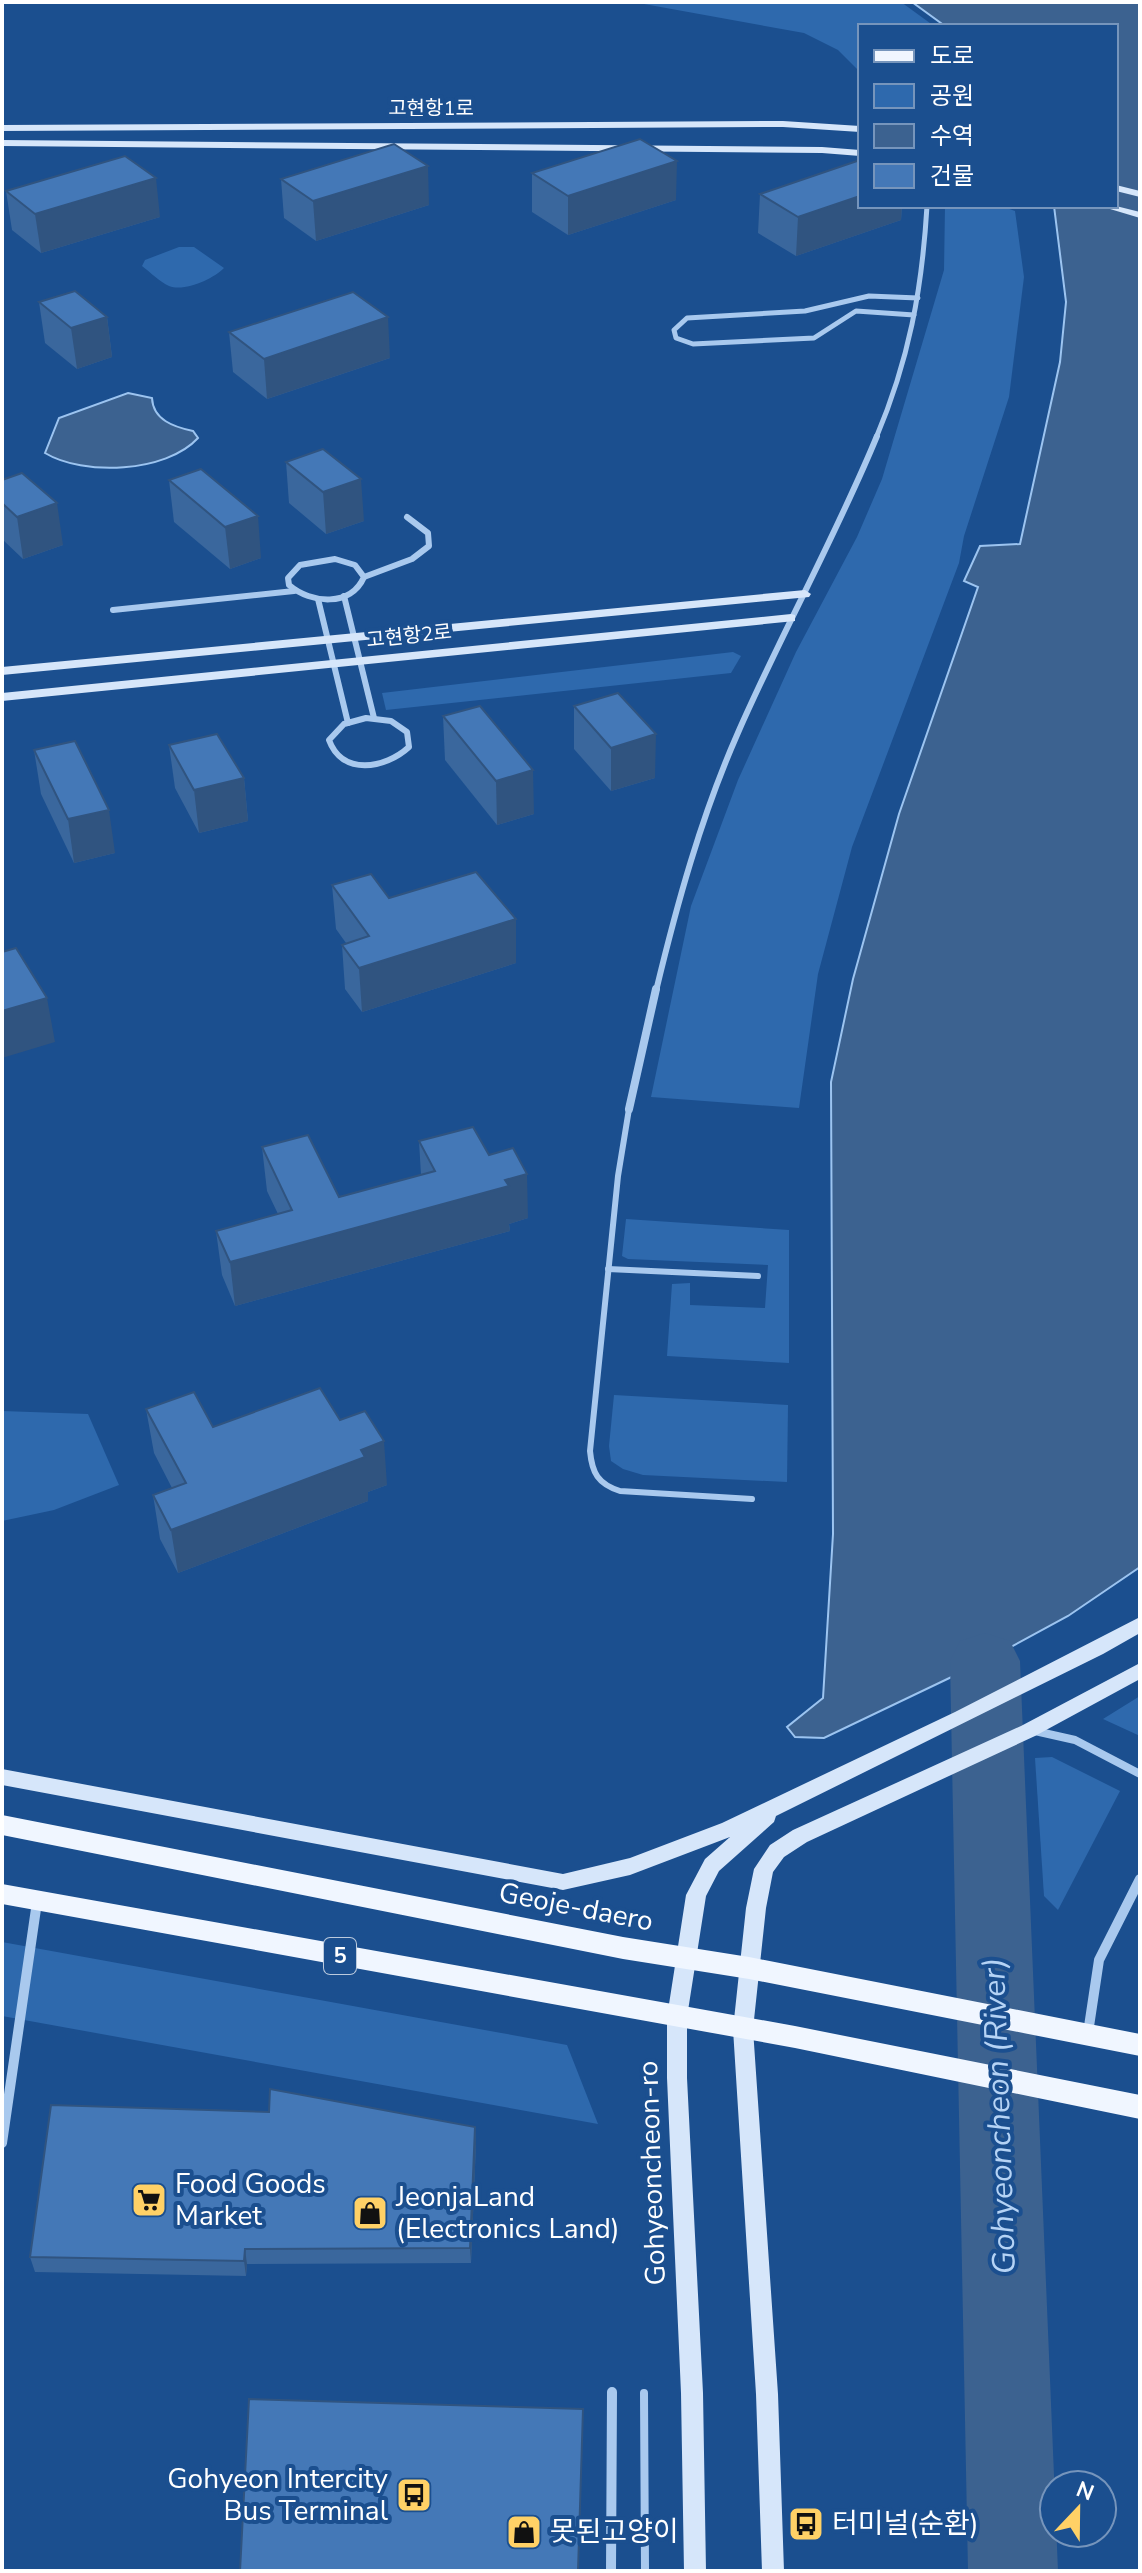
<svg xmlns="http://www.w3.org/2000/svg" width="1142" height="2573" viewBox="0 0 1142 2573" font-family="'Nunito Sans','Noto Sans KR',sans-serif">
  <style>
    .green { fill: #2e69ad }
    .water { fill: #3c6290; stroke: #9cc4f0; stroke-width: 2 }
    .lines { fill: none; stroke-linecap: round; stroke-linejoin: round }
    .river { fill: #3c6290; fill-rule: evenodd }
    .lane-far1 { stroke: #a9c9ee; stroke-width: 6 }
    .lane { stroke: #a9c9ee; stroke-width: 8 }
    .street-far3 { stroke: #a9c9ee; stroke-width: 5 }
    .street-far2 { stroke: #a9c9ee; stroke-width: 6 }
    .street-far1 { stroke: #a9c9ee; stroke-width: 8 }
    .street { stroke: #a9c9ee; stroke-width: 10 }
    .secondary { fill: #d6e6fa; fill-rule: evenodd }
    .primary { fill: #f0f6ff; fill-rule: evenodd }
    .wall { fill: #3a679d }
    .shaded-wall { fill: #305480 }
    .building { fill: #4478b7; stroke: #305480; stroke-width: 2 }
    .labels { text-anchor: middle; dominant-baseline: central; stroke-width: 8; stroke-linejoin: round; paint-order: stroke }
    .far-street-label { font-size: 20px; fill: #fff; stroke: #1b4f8f }
    .shield { fill: #1b4f8f; stroke: #bbcadd; stroke-width: 2 }
    .shield-label { font-size: 22px; font-weight: bold; fill: #fff }
    .near-street-label { font-size: 28px; fill: #fff; stroke: #1b4f8f }
    .near-poi-label { font-size: 28px; fill: #fff; stroke: #1b4f8f; text-anchor: start }
    .near-water-label { font-size: 32px; font-style: italic; fill: #b5d3f5; stroke: #1b4f8f }
  </style>
  <rect width="100%" height="100%" fill="#1b4f8f"/>
  <g class="green">
    <path d="M633 2H901L934 26H860V72L838 50 804 33Z"/>
    <path d="M945 206H1001L1015 211 1024 277 1009 397 964 536 959 563 852 847 818 974 799 1108 651 1097 691 906 738 780 796 652 857 537 882 479 944 270Z"/>
    <path d="M179 247H194L224 268C213 279 185 292 169 286 160 282 150 272 142 266L145 260Z"/>
    <path d="M733 652 741 656 731 673 386 710 382 693Z"/>
    <path d="M626 1219 789 1230V1363L667 1356 672 1284 690 1283V1305L765 1308 768 1265 628 1259 622 1256Z"/>
    <path d="M614 1395 788 1405 787 1482 643 1475 623 1469 611 1461 609 1446Z"/>
    <path d="M2 1411 88 1414 119 1485 54 1510 2 1521Z"/>
    <path d="M1140 1696V1736L1103 1719Z"/>
    <path d="M1052 1757 1120 1791 1058 1910 1044 1896 1035 1758Z"/>
    <path d="M2 1942 567 2045 598 2124 2 2016Z"/>
  </g>
  <g class="water">
    <path d="M912 2H1140V1567L1068 1616 985 1661 824 1738 795 1737 787 1727 823 1698 833 1534 831 1082 853 979 899 814 978 587 964 581 980 546 1020 544 1060 362 1066 302 1054 206H1116V26H945Z"/>
    <path d="M128 393 152 398C153 420 174 427 193 431L198 438C166 473 83 476 45 453L59 418Z"/>
  </g>
  <g class="lines">
    <path class="river" d="M985 1633 1010 1641 1020 1661 1058 2571H968L950 1661 960 1641Z"/>
    <g class="lane-far1">
      <path d="M629 1109 618 1176 590 1451C592 1473 598 1484 620 1491L752 1499"/>
      <path d="M608 1269 758 1276"/>
    </g>
    <g class="lane">
      <path d="M1035 1731 1075 1740 1140 1774"/>
      <path d="M644 2393 645 2571"/>
    </g>
    <g class="street-far3">
      <path d="M914 315 856 311 814 338 693 344 676 338 674 330 687 318 805 311 869 296 918 298"/>
      <path d="M876 438C909 360 922 290 927 206"/>
    </g>
    <g class="street-far2">
      <path d="M335 559 355 565 364 577C351 607 311 604 289 585L288 578 300 565Z"/>
      <path d="M364 577 412 559 429 546 428 533 407 517"/>
      <path d="M344 596 374 718"/>
      <path d="M318 599 348 723"/>
      <path d="M113 610 294 591"/>
      <path d="M366 718 391 721 407 732 409 747C385 769 342 776 329 740L344 724Z"/>
      <path d="M656 991C677 904 701 817 737 735 781 634 835 538 877 436"/>
    </g>
    <path class="street-far1" d="M629 1109 656 989"/>
    <g class="street">
      <path d="M1088 2033 1099 1960 1140 1879"/>
      <path d="M2 2143 37 1902"/>
      <path d="M611 2571 612 2392"/>
    </g>
    <g class="secondary">
      <path d="M783 121 860 126V132L783 127 2 131V125Z"/>
      <path d="M2 140 822 147 860 150V156L822 153 2 146Z"/>
      <path d="M1116 185 1140 191V197L1116 191Z"/>
      <path d="M1100 206H1116L1140 212V218Z"/>
      <path d="M805 590 811 594 809 597 2 675V667Z"/>
      <path d="M791 614 795 615V621L2 701V693Z"/>
      <path d="M1140 1617V1633L1103 1654 776 1816 774 1822 719 1871 706 1896 687 2017V2078L703 2393 706 2571H684L681 2393 667 2078V2017L686 1895 705 1859 730 1837 630 1875 563 1890 2 1785V1769L563 1874 630 1858 722 1823 955 1712Z"/>
      <path d="M1140 1663V1679L1035 1736 807 1842 784 1857 773 1872 766 1908 753 2029 778 2394 784 2571H762L756 2394 733 2029 746 1908 754 1869 770 1845 793 1830 1021 1726Z"/>
    </g>
    <g class="primary">
      <path d="M2 1815 623 1937 749 1957 1140 2034V2056L749 1979 623 1959 2 1835Z"/>
      <path d="M2 1884 795 2026 1140 2095V2119L795 2048 2 1904Z"/>
    </g>
  </g>
  <g class="wall">
    <path d="M532 173 676 200 568 235 532 212Z"/>
    <path d="M281 179 429 205 316 241 284 218Z"/>
    <path d="M6 191 160 217 41 253 12 230Z"/>
    <path d="M760 194 860 206H902L901 220 796 256 758 233Z"/>
    <path d="M39 302 107 317 112 357 77 369 45 343Z"/>
    <path d="M229 332 390 358 267 399 233 372Z"/>
    <path d="M286 462 364 521 326 534 289 503Z"/>
    <path d="M2 480 63 545 23 559 2 539Z"/>
    <path d="M169 480 261 558 230 569 174 522Z"/>
    <path d="M574 706 655 778 611 791 574 749Z"/>
    <path d="M443 716 534 814 497 825 445 760Z"/>
    <path d="M169 745 244 778 248 821 199 833 175 788Z"/>
    <path d="M34 750 115 853 74 863 41 794Z"/>
    <path d="M332 885 389 898 516 963 362 1012 345 989 342 945 346 943 336 929Z"/>
    <path d="M419 1141 489 1155 528 1218 509 1224 510 1231 235 1306 222 1275 216 1231 278 1214 267 1191 262 1147 339 1197 421 1175Z"/>
    <path d="M146 1409 213 1427 340 1420 387 1485 368 1492V1501L178 1573 160 1539 153 1495 172 1488 154 1453Z"/>
    <path d="M475 2127 476 2143 471 2263 247 2264 246 2276 35 2272 30 2257Z"/>
  </g>
  <g class="shaded-wall">
    <path d="M677 161 676 200 568 235V196Z"/>
    <path d="M428 166 429 205 316 241 313 201Z"/>
    <path d="M156 178 160 217 41 253 35 214Z"/>
    <path d="M860 196V206H902L901 220 796 256 798 217Z"/>
    <path d="M107 317 112 357 77 369 71 328Z"/>
    <path d="M388 317 390 358 267 399 264 359Z"/>
    <path d="M361 479 364 521 326 534 323 492Z"/>
    <path d="M57 503 63 545 23 559 17 517Z"/>
    <path d="M258 516 261 558 230 569 225 527Z"/>
    <path d="M656 734 655 778 611 791V748Z"/>
    <path d="M533 770 534 814 497 825 496 781Z"/>
    <path d="M244 778 248 821 199 833 194 790Z"/>
    <path d="M109 810 115 853 74 863 68 819Z"/>
    <path d="M516 919V963L362 1012 359 968Z"/>
    <path d="M47 998 55 1042 2 1058V1011Z"/>
    <path d="M527 1174 528 1218 509 1224 510 1231 235 1306 230 1262Z"/>
    <path d="M384 1441 387 1485 368 1492V1501L178 1573 171 1530Z"/>
    <path d="M475 2127 476 2143 471 2263 470 2248Z"/>
    <path d="M245 2249 247 2264 246 2276 244 2261Z"/>
  </g>
  <g class="building">
    <path d="M640 139 677 161 568 196 532 173Z"/>
    <path d="M394 144 428 166 313 201 281 179Z"/>
    <path d="M125 156 156 178 35 214 6 191Z"/>
    <path d="M860 160V196L798 217 760 194Z"/>
    <path d="M75 291 107 317 71 328 39 302Z"/>
    <path d="M353 292 388 317 264 359 229 332Z"/>
    <path d="M323 449 361 479 323 492 286 462Z"/>
    <path d="M201 469 258 516 225 527 169 480Z"/>
    <path d="M22 473 57 503 17 517 2 503V480Z"/>
    <path d="M618 693 656 734 611 748 574 706Z"/>
    <path d="M480 706 533 770 496 781 443 716Z"/>
    <path d="M217 734 244 778 194 790 169 745Z"/>
    <path d="M75 741 109 810 68 819 34 750Z"/>
    <path d="M476 872 516 919 359 968 342 945 369 936 332 885 371 874 389 898Z"/>
    <path d="M16 948 47 998 2 1011V952Z"/>
    <path d="M473 1127 489 1155 513 1148 527 1174 505 1180 509 1186 230 1262 216 1231 292 1210 262 1147 308 1135 339 1197 435 1171 419 1141Z"/>
    <path d="M320 1388 340 1420 365 1411 384 1441 361 1450 365 1457 171 1530 153 1495 186 1483 146 1409 194 1392 213 1427Z"/>
    <path d="M270 2089 475 2127 470 2248 245 2249 244 2261 30 2257 51 2105 269 2112Z"/>
    <path d="M249 2399 583 2409 578 2571H240Z"/>
  </g>
  <defs>
    <symbol id="supermarket-square" viewBox="-11 -11 22 22"><rect x="-9" y="-9" width="18" height="18" rx="4" fill="#ffd166" stroke="#1b4f8f"/><path d="M-6-5.5h2.5l.6 2H6L4.5 2H-2.5L-4.4-4H-6ZM-1.5 3.2a1.3 1.3 0 1 0 .1 0ZM3 3.2a1.3 1.3 0 1 0 .1 0Z" fill="#111"/></symbol>
    <symbol id="shop-square" viewBox="-11 -11 22 22"><rect x="-9" y="-9" width="18" height="18" rx="4" fill="#ffd166" stroke="#1b4f8f"/><path d="M-5-2.5h2.3a2.7 3.5 0 0 1 5.4 0H5L5.5 6h-11ZM-1.5-2.5h3a1.5 2.3 0 0 0-3 0Z" fill="#111"/></symbol>
    <symbol id="bus-square" viewBox="-11 -11 22 22"><rect x="-9" y="-9" width="18" height="18" rx="4" fill="#ffd166" stroke="#1b4f8f"/><path d="M-5-6H5V4H4V6H2V4H-2V6H-4V4H-5ZM-3.5-4V0h7V-4ZM-3.5 1.2v1.5H-2V1.2ZM2 1.2v1.5H3.5V1.2Z" fill="#111"/></symbol>
  </defs>
  <g fill-rule="evenodd">
    <use href="#supermarket-square" x="129" y="2180" width="40" height="40"/>
    <use href="#shop-square" x="350" y="2193" width="40" height="40"/>
    <use href="#bus-square" x="394" y="2475" width="40" height="40"/>
    <use href="#bus-square" x="786" y="2504" width="40" height="40"/>
    <use href="#shop-square" x="504" y="2512" width="40" height="40"/>
  </g>
  <g class="labels">
    <g class="far-street-label">
      <text x="431" y="108">고현항1로</text>
      <text transform="translate(409 636) rotate(-6)">고현항2로</text>
    </g>
    <rect class="shield" x="324" y="1938" width="32" height="36" rx="6"/>
    <g class="shield-label">
      <text x="340" y="1956">5</text>
    </g>
    <g class="near-street-label">
      <text transform="translate(576 1907) rotate(11)">Geoje-daero</text>
      <text transform="translate(652 2173) rotate(-92)">Gohyeoncheon-ro</text>
    </g>
    <g class="near-poi-label">
      <text x="175" y="2184">Food Goods<tspan x="175" dy="32">Market</tspan></text>
      <text x="396" y="2197">JeonjaLand<tspan x="396" dy="32">(Electronics Land)</tspan></text>
      <text x="388" y="2479" text-anchor="end">Gohyeon Intercity<tspan x="388" dy="32">Bus Terminal</tspan></text>
      <text x="832" y="2524">터미널(순환)</text>
      <text x="550" y="2532">못된고양이</text>
    </g>
    <g class="near-water-label">
      <text transform="translate(999 2116) rotate(-92)">Gohyeoncheon (River)</text>
    </g>
  </g>
  <rect width="1142" height="2573" fill="none" stroke="#ffffff" stroke-width="8"/>
  <rect x="858" y="24" width="260" height="184" fill="#1b4f8f" stroke="#7695bc" stroke-width="2"/>
  <rect x="874" y="50" width="40" height="12" fill="#f0f6ff" stroke="#7695bc" stroke-width="2"/>
  <text x="930" y="64" font-size="24" fill="#ffffff">도로</text>
  <rect x="874" y="84" width="40" height="24" fill="#2e69ad" stroke="#7695bc" stroke-width="2"/>
  <text x="930" y="104" font-size="24" fill="#ffffff">공원</text>
  <rect x="874" y="124" width="40" height="24" fill="#3c6290" stroke="#7695bc" stroke-width="2"/>
  <text x="930" y="144" font-size="24" fill="#ffffff">수역</text>
  <rect x="874" y="164" width="40" height="24" fill="#4478b7" stroke="#7695bc" stroke-width="2"/>
  <text x="930" y="184" font-size="24" fill="#ffffff">건물</text>
  <g transform="translate(1078 2509) rotate(22)"><circle r="38" fill="#1b4f8f" stroke="#7695bc" stroke-width="2"/>
  <path d="M0-6L14 30L0 20L-14 30Z" fill="#ffd166"/>
  <text y="-12" font-size="22" font-weight="bold" text-anchor="middle" fill="#ffffff">N</text>
  </g>
</svg>
